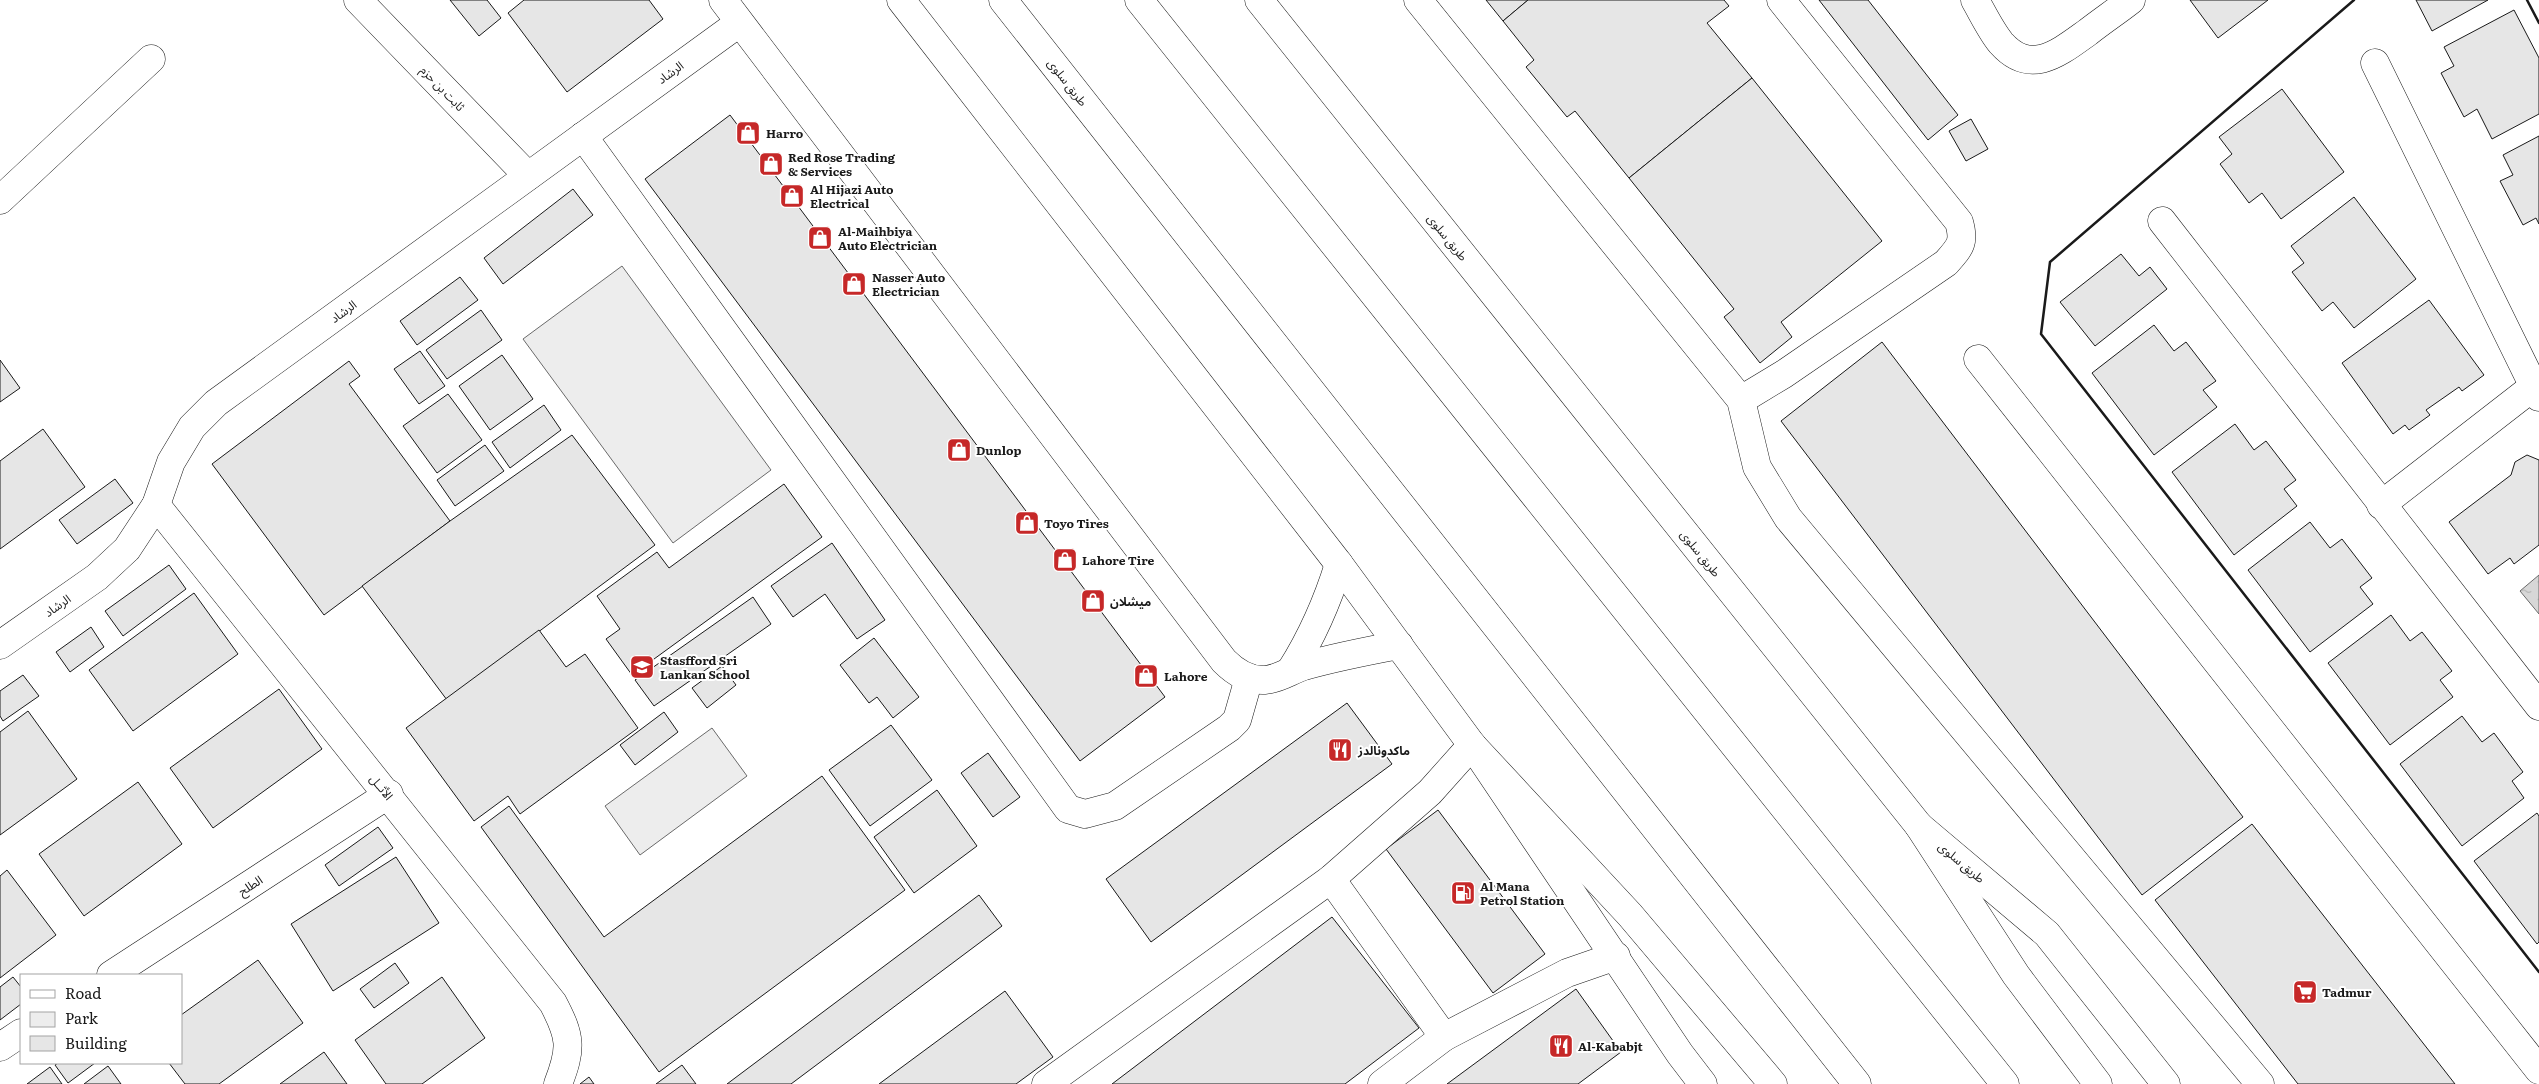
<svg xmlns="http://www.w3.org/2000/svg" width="2539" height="1084" viewBox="0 0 2539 1084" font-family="Literata,'Noto Sans Arabic',serif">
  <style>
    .green { fill: #ededed; stroke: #6a6a6a }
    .water { fill: url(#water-ripples); stroke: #6a6a6a }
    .building { fill: #e6e6e6; stroke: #1a1a1a }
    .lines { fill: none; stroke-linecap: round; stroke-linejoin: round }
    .minor-casing { stroke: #1a1a1a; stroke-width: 29 }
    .major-casing { stroke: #1a1a1a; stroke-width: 29 }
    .highway-casing { stroke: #1a1a1a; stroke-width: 29 }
    .minor { stroke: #fff; stroke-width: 28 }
    .major { stroke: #fff; stroke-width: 28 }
    .highway { stroke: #fff; stroke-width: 28 }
    .wall { stroke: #1a1a1a; stroke-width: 2.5 }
    .labels { text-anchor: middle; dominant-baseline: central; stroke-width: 4; stroke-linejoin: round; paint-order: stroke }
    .street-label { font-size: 12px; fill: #1a1a1a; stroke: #fff }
    .poi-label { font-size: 12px; font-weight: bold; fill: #1a1a1a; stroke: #fff; text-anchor: start }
  </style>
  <defs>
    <pattern id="water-ripples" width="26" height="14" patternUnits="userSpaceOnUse" patternTransform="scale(1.25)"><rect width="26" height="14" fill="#d7d7d7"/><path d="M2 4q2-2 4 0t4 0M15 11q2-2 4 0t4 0" fill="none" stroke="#b8b8b8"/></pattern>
  </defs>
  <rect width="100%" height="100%" fill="#fff"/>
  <g class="green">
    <path d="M622 266 771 470 673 543 523 339Z"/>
    <path d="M712 728 747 776 640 855 605 806Z"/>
  </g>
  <path class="water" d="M2539 575V614L2520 591Z"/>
  <g class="building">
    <path d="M450 0H487L501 18 479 36Z"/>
    <path d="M524 0H649L663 19 567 92 508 13Z"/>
    <path d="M1486 0H1528L1503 21Z"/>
    <path d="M1528 0H1724L1729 6 1707 23 1752 78 1629 178 1575 111 1567 117 1526 67 1534 60 1503 21Z"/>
    <path d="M1819 0H1868L1958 115 1928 140Z"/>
    <path d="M2190 0H2268L2218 38Z"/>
    <path d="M2416 0H2488L2432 31Z"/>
    <path d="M2514 10 2539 58V114L2492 139 2477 109 2464 117 2441 73 2454 66 2444 47Z"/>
    <path d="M1752 78 1882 241 1781 322 1792 337 1760 363 1724 317 1734 309 1629 178Z"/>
    <path d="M2282 89 2344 172 2281 219 2262 193 2249 203 2220 164 2232 154 2219 137Z"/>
    <path d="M730 115 1165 697 1080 761 645 179Z"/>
    <path d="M1971 119 1988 149 1966 161 1949 131Z"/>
    <path d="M2539 136V224L2536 218 2523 225 2500 181 2513 175 2503 155Z"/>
    <path d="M573 189 593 215 503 284 484 258Z"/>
    <path d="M2354 197 2416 279 2354 328 2333 302 2322 311 2292 272 2304 263 2291 246Z"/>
    <path d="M2121 254 2139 276 2150 267 2167 289 2095 346 2060 302Z"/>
    <path d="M460 277 478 300 417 345 400 321Z"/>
    <path d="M2429 300 2484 375 2462 391 2459 387 2426 410 2430 415 2409 430 2405 425 2393 434 2342 363Z"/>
    <path d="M481 310 502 340 447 379 426 350Z"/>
    <path d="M2154 325 2174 351 2186 342 2216 381 2203 390 2217 407 2154 455 2092 373Z"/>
    <path d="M1882 342 2243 817 2142 895 1781 421Z"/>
    <path d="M420 351 445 386 419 404 394 369Z"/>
    <path d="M502 355 533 399 490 430 459 386Z"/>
    <path d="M0 360 20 388 0 402Z"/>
    <path d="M349 361 360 376 349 384 450 521 324 615 212 464Z"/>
    <path d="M448 394 482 440 437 473 403 426Z"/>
    <path d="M544 405 561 430 510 468 492 442Z"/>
    <path d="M2235 424 2254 450 2266 441 2296 480 2284 489 2297 506 2234 555 2172 472Z"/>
    <path d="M43 429 85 487 0 549V461Z"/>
    <path d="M572 435 655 545 447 700 362 586 450 521Z"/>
    <path d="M485 445 504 471 455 506 437 480Z"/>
    <path d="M2527 455 2539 460V545L2514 564 2510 558 2488 574 2449 522 2511 475 2515 462Z"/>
    <path d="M115 479 133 503 77 544 59 520Z"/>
    <path d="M784 484 822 537 632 675 606 639 620 629 597 596 657 552 669 568Z"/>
    <path d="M2310 522 2330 548 2342 539 2372 578 2360 587 2373 604 2310 652 2248 570Z"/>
    <path d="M832 543 885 620 857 639 825 594 793 617 771 586Z"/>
    <path d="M169 565 186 589 123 636 105 611Z"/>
    <path d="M194 593 238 654 133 731 89 670Z"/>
    <path d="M753 597 771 624 654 706 635 680Z"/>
    <path d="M2391 615 2410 641 2422 632 2452 671 2440 680 2453 697 2390 745 2328 663Z"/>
    <path d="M91 627 104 647 70 672 56 652Z"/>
    <path d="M539 630 566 667 585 654 638 728 520 814 508 796 474 821 406 728Z"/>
    <path d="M874 638 919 697 893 718 877 697 869 703 840 665Z"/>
    <path d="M722 666 736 685 707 708 692 688Z"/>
    <path d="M23 675 39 696 3 721 0 716V691Z"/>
    <path d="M279 689 322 749 213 828 170 768Z"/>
    <path d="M1347 703 1392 764 1151 942 1106 879Z"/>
    <path d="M28 711 77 779 0 835V732Z"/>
    <path d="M664 712 678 732 635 765 620 745Z"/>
    <path d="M2462 716 2482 742 2494 733 2523 772 2512 781 2524 798 2462 846 2400 764Z"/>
    <path d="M891 725 932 780 870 826 829 770Z"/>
    <path d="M988 753 1020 797 993 817 961 773Z"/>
    <path d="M822 776 905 890 659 1072 481 827 509 806 604 937Z"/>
    <path d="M138 782 182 844 84 916 39 854Z"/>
    <path d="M937 790 977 846 914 893 874 837Z"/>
    <path d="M1438 810 1545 954 1493 993 1386 849Z"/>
    <path d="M2537 813 2539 816V942L2537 944 2474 861Z"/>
    <path d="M2252 824 2455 1084H2298L2155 900Z"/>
    <path d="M378 827 393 848 339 886 325 865Z"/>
    <path d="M396 857 439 923 333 991 291 924Z"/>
    <path d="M7 870 56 935 0 978V876Z"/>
    <path d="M979 895 1002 926 791 1084H727Z"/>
    <path d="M1332 917 1419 1028 1345 1084H1112Z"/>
    <path d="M258 960 303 1023 219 1084H185L169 1063H181V1015Z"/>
    <path d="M395 963 409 983 374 1008 360 989Z"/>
    <path d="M13 977 21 987V1004L0 1020V987Z"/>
    <path d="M442 977 485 1038 422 1084H386L355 1040Z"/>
    <path d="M1576 989 1621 1052 1578 1084H1447Z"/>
    <path d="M1005 991 1053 1057 1016 1084H879Z"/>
    <path d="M324 1052 347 1084H280Z"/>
    <path d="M58 1063H95L68 1083 55 1065Z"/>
    <path d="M682 1065 696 1084H656Z"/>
    <path d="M108 1066 121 1084H84Z"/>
    <path d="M50 1067 62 1084H27Z"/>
    <path d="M589 1077 594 1084H580Z"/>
  </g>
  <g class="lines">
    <defs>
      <g id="minor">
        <path d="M358 0 528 176"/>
        <path d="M723 0 1224 661C1235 672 1248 681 1265 680 1279 679 1291 670 1304 666 1336 657 1367 651 1399 645"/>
        <path d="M1418 0 1741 400 1757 467 1788 518 2260 1084"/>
        <path d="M1975 0C1983 14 1991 31 2001 43 2031 77 2060 52 2088 32 2102 21 2117 11 2131 0"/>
        <path d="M2375 63 2539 397"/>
        <path d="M583 136 1068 809 1085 814 1115 806 1229 728 1237 720 1249 678"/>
        <path d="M0 200 151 59"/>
        <path d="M2162 221 2539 706"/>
        <path d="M1978 359 2539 1070"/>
        <path d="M1741 400 1784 374 1946 263C1960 247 1965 243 1959 222L1781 0"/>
        <path d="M156 505 553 1003C571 1037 572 1048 558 1084"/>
        <path d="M2381 505 2533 387"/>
        <path d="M0 645 97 577 127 549 156 505 171 462 192 427 216 403 739 23"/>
        <path d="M1291 670C1313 635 1327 603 1339 564"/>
        <path d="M1331 879 1444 1037"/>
        <path d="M111 975 389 794"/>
        <path d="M0 1047 21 1033"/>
        <path d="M1046 1084 1331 879 1430 792 1472 745"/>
        <path d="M1382 1084 1444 1037 1567 973 1616 956"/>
      </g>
      <g id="major">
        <path d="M901 0 1339 564 1472 745 1680 1054 1703 1084"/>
        <path d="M1259 0 1919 826 2047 934 2166 1084"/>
      </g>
      <g id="highway">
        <path d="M1003 0 1857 1084"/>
        <path d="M1139 0 2005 1084"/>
        <path d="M1472 745 1630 915 1773 1084"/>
        <path d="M1919 826 2016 975 2098 1084"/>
      </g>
    </defs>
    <use href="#minor" class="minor-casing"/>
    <use href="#major" class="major-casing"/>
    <use href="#highway" class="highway-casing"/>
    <use href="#minor" class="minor"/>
    <use href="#major" class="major"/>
    <use href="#highway" class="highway"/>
    <g class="wall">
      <path d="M2354 0 2050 262 2041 334 2539 972"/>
      <path d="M2527 0 2539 23"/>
    </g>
  </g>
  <defs>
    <symbol id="shop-square" viewBox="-11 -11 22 22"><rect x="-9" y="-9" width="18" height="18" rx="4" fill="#c62828" stroke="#fff"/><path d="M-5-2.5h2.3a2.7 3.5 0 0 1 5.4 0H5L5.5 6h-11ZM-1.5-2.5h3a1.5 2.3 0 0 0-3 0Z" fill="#fff"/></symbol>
    <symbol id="school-square" viewBox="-11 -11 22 22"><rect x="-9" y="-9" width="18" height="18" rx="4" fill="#c62828" stroke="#fff"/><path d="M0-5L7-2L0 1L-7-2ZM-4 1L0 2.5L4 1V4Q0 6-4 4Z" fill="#fff"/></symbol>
    <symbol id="restaurant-square" viewBox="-11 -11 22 22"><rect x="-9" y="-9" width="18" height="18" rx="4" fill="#c62828" stroke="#fff"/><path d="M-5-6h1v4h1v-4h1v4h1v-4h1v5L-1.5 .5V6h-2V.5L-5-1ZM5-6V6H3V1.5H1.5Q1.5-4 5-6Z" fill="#fff"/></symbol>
    <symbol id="fuel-square" viewBox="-11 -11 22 22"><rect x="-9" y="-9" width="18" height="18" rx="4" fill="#c62828" stroke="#fff"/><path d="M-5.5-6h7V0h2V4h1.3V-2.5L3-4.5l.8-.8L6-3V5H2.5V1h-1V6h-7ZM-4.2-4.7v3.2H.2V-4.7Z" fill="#fff"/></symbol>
    <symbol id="supermarket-square" viewBox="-11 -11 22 22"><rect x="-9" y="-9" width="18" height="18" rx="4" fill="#c62828" stroke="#fff"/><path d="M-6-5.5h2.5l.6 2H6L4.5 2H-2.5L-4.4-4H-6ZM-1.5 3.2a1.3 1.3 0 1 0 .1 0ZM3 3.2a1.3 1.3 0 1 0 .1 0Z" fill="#fff"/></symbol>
  </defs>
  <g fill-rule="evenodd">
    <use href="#shop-square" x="734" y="119" width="28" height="28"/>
    <use href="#shop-square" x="757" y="150" width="28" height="28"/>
    <use href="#shop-square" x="778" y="182" width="28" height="28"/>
    <use href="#shop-square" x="806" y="224" width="28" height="28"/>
    <use href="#shop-square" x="840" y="270" width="28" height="28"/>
    <use href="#shop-square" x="945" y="436" width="28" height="28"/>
    <use href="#shop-square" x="1013" y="509" width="28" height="28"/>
    <use href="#shop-square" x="1051" y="546" width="28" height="28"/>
    <use href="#shop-square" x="1079" y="587" width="28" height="28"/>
    <use href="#school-square" x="628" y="653" width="28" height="28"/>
    <use href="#shop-square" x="1132" y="662" width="28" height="28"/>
    <use href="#restaurant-square" x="1326" y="736" width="28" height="28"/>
    <use href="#fuel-square" x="1449" y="879" width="28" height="28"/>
    <use href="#supermarket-square" x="2291" y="978" width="28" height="28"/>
    <use href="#restaurant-square" x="1547" y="1032" width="28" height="28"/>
  </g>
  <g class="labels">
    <g class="street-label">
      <text transform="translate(670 72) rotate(-36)">الرشاد</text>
      <text transform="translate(1068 82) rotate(52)">طريق سلوى</text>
      <text transform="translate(443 88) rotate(46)">ثابت بن حزم</text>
      <text transform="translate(1448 237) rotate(51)">طريق سلوى</text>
      <text transform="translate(343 311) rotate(-36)">الرشاد</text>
      <text transform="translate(1701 553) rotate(51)">طريق سلوى</text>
      <text transform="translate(57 605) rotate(-35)">الرشاد</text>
      <text transform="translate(382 787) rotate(51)">الأثــل</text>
      <text transform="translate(1962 862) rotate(40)">طريق سلوى</text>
      <text transform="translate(250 885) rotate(-33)">الطلح</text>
    </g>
    <g class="poi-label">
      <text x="766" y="133">Harro</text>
      <text x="788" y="157">Red Rose Trading<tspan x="788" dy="14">&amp; Services</tspan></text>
      <text x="810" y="189">Al Hijazi Auto<tspan x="810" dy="14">Electrical</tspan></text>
      <text x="838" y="231">Al-Maihbiya<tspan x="838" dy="14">Auto Electrician</tspan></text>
      <text x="872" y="277">Nasser Auto<tspan x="872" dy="14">Electrician</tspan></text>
      <text x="976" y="450">Dunlop</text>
      <text x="1044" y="523">Toyo Tires</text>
      <text x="1082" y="560">Lahore Tire</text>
      <text x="1110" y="601">ميشلان</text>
      <text x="660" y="660">Stasfford Sri<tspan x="660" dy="14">Lankan School</tspan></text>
      <text x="1164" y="676">Lahore</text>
      <text x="1358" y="750">ماكدونالدز</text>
      <text x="1480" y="886">Al Mana<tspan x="1480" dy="14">Petrol Station</tspan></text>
      <text x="2322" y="992">Tadmur</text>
      <text x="1578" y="1046">Al-Kababjt</text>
    </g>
  </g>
  <rect x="20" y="974" width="162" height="90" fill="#ffffff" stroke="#a3a3a3"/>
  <rect x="30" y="990" width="25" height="8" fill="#ffffff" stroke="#a3a3a3"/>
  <text x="65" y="999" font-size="15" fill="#1a1a1a">Road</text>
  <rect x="30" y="1012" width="25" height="15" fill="#ededed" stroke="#a3a3a3"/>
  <text x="65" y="1024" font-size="15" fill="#1a1a1a">Park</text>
  <rect x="30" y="1036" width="25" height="15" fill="#e6e6e6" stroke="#a3a3a3"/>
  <text x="65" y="1049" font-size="15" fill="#1a1a1a">Building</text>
</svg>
